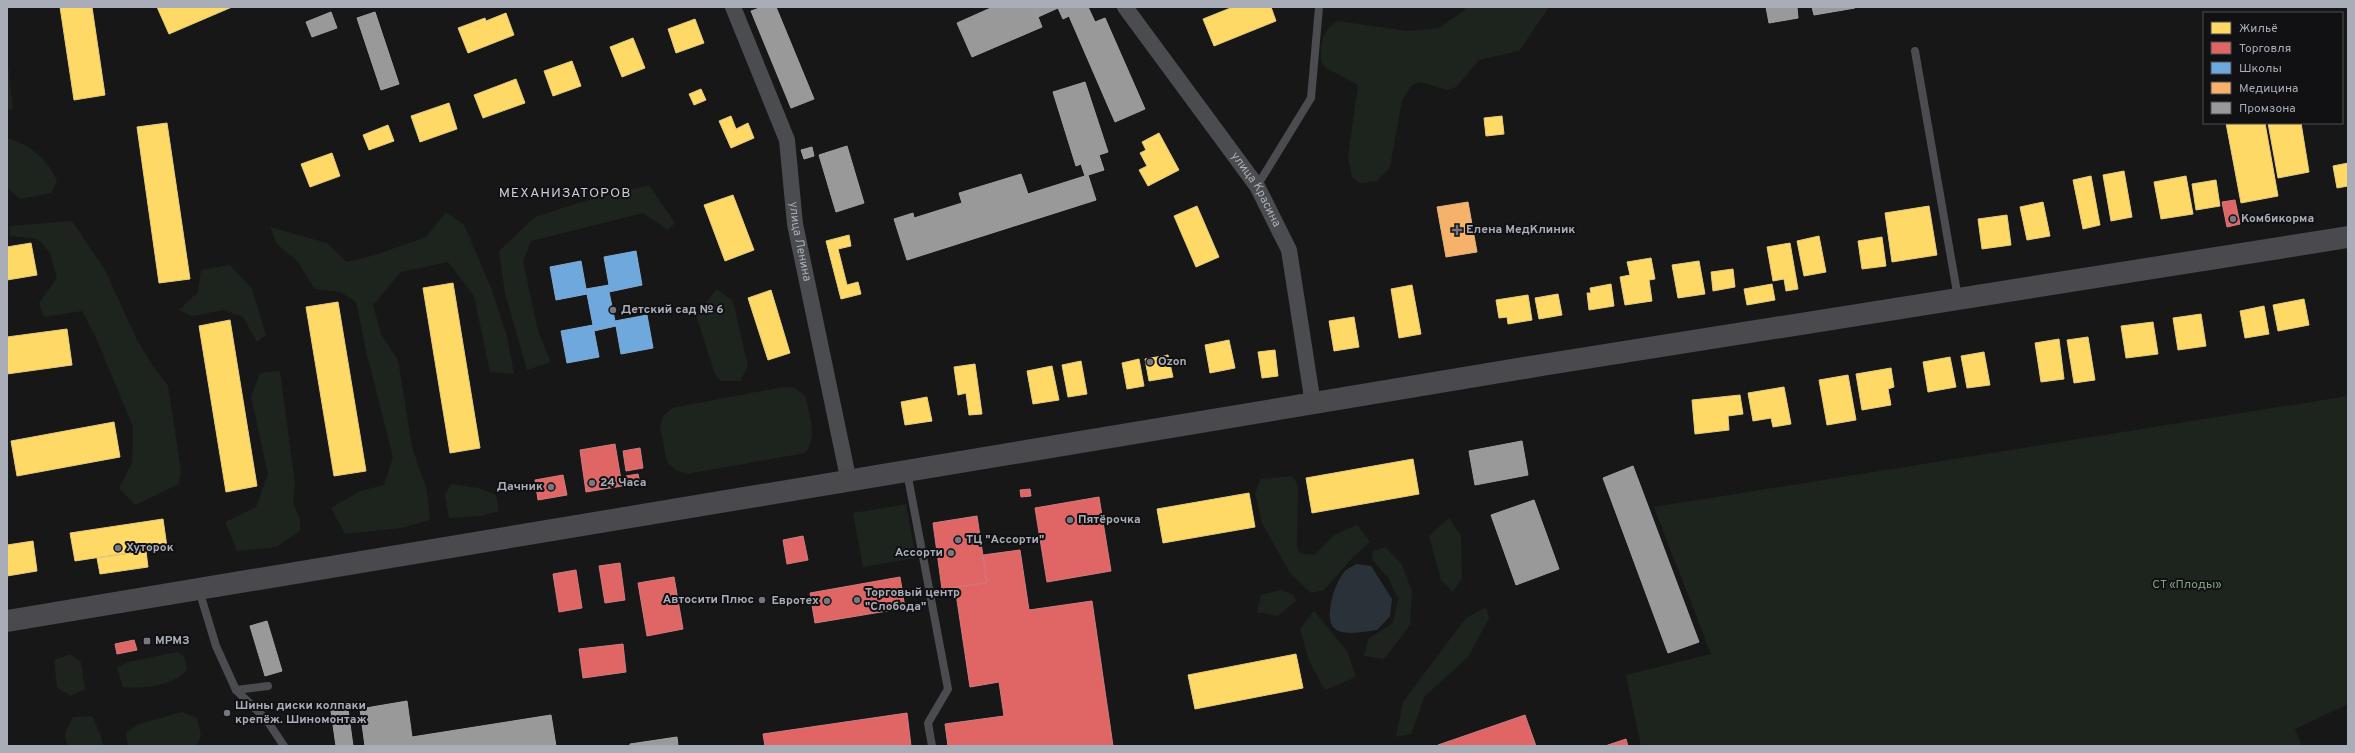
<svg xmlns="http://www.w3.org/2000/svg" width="2355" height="753" viewBox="0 0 2355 753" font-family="Overpass,sans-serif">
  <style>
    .green { fill: #1d241e }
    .water { fill: #2a3239 }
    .homes { fill: #ffd966; stroke: #e5cc7f }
    .shops { fill: #e06666; stroke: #cf7b7f }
    .schools { fill: #6fa8dc; stroke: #80aad1 }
    .health { fill: #f6b26b; stroke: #dfb082 }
    .industry { fill: #999; stroke: #9e9fa2 }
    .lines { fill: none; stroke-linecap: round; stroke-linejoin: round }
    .service { stroke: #4b4c50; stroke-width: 8 }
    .minor { stroke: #4b4c50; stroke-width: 16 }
    .secondary { stroke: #4a4a4e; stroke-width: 22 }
    .poi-dot { fill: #757880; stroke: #111113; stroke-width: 1.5 }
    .labels { text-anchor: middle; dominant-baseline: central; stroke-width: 4; stroke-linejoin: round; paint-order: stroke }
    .street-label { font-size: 12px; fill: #a8adb8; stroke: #111113 }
    .poi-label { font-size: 12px; font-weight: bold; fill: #a8adb8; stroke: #111113; text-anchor: start }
    .park-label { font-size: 12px; fill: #7fa381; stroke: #111113 }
    .quarter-label { font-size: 14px; letter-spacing: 1px; fill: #c9ccd4; stroke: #111113 }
  </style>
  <rect width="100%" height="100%" fill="#171717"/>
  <g class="green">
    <path d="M1464 7H1549L1519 51 1479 60 1456 87 1447 90 1420 82 1412 85 1402 101 1390 167 1377 181 1360 183 1352 177 1348 156 1358 85 1328 69 1321 62C1321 45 1321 31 1337 21L1408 31 1439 28 1465 10Z"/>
    <path d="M7 56 13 110 7 109Z"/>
    <path d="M7 138C30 144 48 160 57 181L51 193 20 199 7 187Z"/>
    <path d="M649 185 675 223 668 230 643 213 531 241 523 261 538 331 551 362 527 370 505 293 499 251 535 217 581 202Z"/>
    <path d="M446 212 464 225 492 290 507 337 514 374 490 372 474 296 448 262 401 272 373 305 381 334 398 360 412 447 427 491 430 520 401 528 345 534 331 508 360 491 384 485 393 457 367 355 356 302 340 292 315 289 297 261 277 244 270 227 327 243 347 262 375 255 426 237Z"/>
    <path d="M72 221 105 270 137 340 153 366 168 386 181 470 179 484 135 505 119 488 132 463 133 427 97 340 82 311 44 317 39 303 57 278 50 253 38 239 10 236 9 226Z"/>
    <path d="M230 265 252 289 266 335 257 342 243 317 224 310 192 316 179 310 198 292 201 270Z"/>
    <path d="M717 289 733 301 748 366 740 381H721L715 374 696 315Z"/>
    <path d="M280 371 295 484 293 503 300 519V531L276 547 237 551 225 522 256 507 268 474 251 397 260 373Z"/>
    <path d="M783 387 795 388 806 397C809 417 818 436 805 453L687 474 675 470 667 462 660 427 663 417 672 408Z"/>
    <path d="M2348 396V704L2295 729 2302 746H1641L1626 675 1711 654 1654 507Z"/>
    <path d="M1292 476 1298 485 1297 547 1299 553 1314 555 1334 535 1357 525 1370 542 1354 556 1324 590 1311 593 1290 573 1262 523 1255 493 1261 479Z"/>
    <path d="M451 484 479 488 496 495 499 511 481 516 449 518 445 495Z"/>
    <path d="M906 504 916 558 863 567 853 513Z"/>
    <path d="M1449 518 1461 536 1462 578 1453 592 1441 580 1429 536Z"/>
    <path d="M1385 547 1401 563 1412 591 1410 625 1384 659 1364 656 1368 639 1393 623 1398 599 1389 579 1372 559 1373 551Z"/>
    <path d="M1281 590 1293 595 1296 601 1278 616 1257 612 1261 595Z"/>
    <path d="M1486 607 1489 618 1468 657 1425 696 1411 734 1396 737 1403 702 1466 618Z"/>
    <path d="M1314 611 1347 651 1356 677 1325 690 1309 661 1300 629Z"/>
    <path d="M177 652 184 656 187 670C172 686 144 689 123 687L117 668 128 662Z"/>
    <path d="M70 654 81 662 85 689 71 696 57 688 54 660Z"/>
    <path d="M182 712 197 718 201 736 196 746H128L126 733 139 724Z"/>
    <path d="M92 716 101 736 103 746H67L65 733 73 717Z"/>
  </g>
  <path class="water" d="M1357 564 1371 566 1392 599 1390 616 1377 630C1366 631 1343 637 1334 628 1323 617 1336 579 1346 570 1349 568 1353 566 1357 564Z"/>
  <g class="homes">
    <path d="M60 7H92L105 95 74 100Z"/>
    <path d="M157 7H232L169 34Z"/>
    <path d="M1233 7H1271L1276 21 1214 46 1203 19Z"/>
    <path d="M506 13 514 35 468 53 458 28 485 18 486 21Z"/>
    <path d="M695 19 704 43 676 53 668 29Z"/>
    <path d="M633 38 645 68 622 77 610 47Z"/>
    <path d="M572 61 581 86 553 96 544 71Z"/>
    <path d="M516 79 525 103 483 118 474 95Z"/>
    <path d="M701 89 706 100 694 105 689 94Z"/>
    <path d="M449 103 457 129 420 142 411 116Z"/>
    <path d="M731 116 736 129 748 123 754 138 731 148 719 121Z"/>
    <path d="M1502 116 1504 134 1486 136 1484 118Z"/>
    <path d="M167 123 190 279 159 283 137 127Z"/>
    <path d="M2226 123H2265L2278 196 2241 203Z"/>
    <path d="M2268 123H2301L2309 172 2278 178Z"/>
    <path d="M388 125 394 141 369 150 363 135Z"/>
    <path d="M1159 133 1179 170 1148 186 1139 170 1147 166 1140 153 1146 150 1142 142Z"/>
    <path d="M332 153 340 176 310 187 301 164Z"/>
    <path d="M2348 163V186L2337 188 2333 166Z"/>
    <path d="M2124 171 2132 217 2111 221 2103 175Z"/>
    <path d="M2091 176 2100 225 2083 229 2073 180Z"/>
    <path d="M2186 176 2193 214 2161 219 2154 182Z"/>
    <path d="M2216 180 2220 206 2196 210 2192 184Z"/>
    <path d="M733 195 754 250 725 261 704 205Z"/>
    <path d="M2043 202 2050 236 2027 240 2020 207Z"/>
    <path d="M1197 206 1219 257 1196 267 1174 216Z"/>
    <path d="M1929 206 1937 255 1892 262 1885 213Z"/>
    <path d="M2007 215 2011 245 1982 249 1978 219Z"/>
    <path d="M849 235 851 246 838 249 847 285 858 282 861 294 841 299 826 241Z"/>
    <path d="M1819 236 1826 272 1804 276 1797 241Z"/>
    <path d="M1882 237 1886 266 1862 269 1858 241Z"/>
    <path d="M31 243 37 275 7 280V247Z"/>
    <path d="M1790 243 1798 289 1786 291 1784 279 1773 281 1767 247Z"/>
    <path d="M1651 258 1655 279 1649 280 1652 301 1625 305 1620 277 1630 275 1627 262Z"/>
    <path d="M1699 261 1705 294 1678 298 1672 265Z"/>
    <path d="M1733 269 1735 287 1713 291 1711 272Z"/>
    <path d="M453 283 480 448 450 453 423 288Z"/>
    <path d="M1611 284 1614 306 1589 310 1587 293H1591L1590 288Z"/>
    <path d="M1772 284 1775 300 1747 305 1744 289Z"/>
    <path d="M1412 285 1421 334 1399 338 1391 289Z"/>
    <path d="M771 290 790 353 768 360 748 298Z"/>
    <path d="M1558 294 1562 315 1539 319 1535 298Z"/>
    <path d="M1528 295 1532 320 1508 324 1507 317 1499 318 1496 300Z"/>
    <path d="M2304 299 2309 325 2278 331 2273 305Z"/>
    <path d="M338 302 366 471 334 476 306 307Z"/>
    <path d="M2264 306 2269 334 2245 338 2240 311Z"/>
    <path d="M2201 314 2206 346 2178 350 2173 318Z"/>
    <path d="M1354 317 1359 347 1334 351 1329 321Z"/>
    <path d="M230 320 257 486 226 492 199 326Z"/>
    <path d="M2153 322 2158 354 2126 358 2121 326Z"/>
    <path d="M67 329 72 365 7 374V337Z"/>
    <path d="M2088 337 2095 380 2074 383 2067 340Z"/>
    <path d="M2059 339 2064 379 2041 382 2035 343Z"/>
    <path d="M1229 340 1235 368 1210 373 1205 345Z"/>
    <path d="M1275 350 1278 376 1262 378 1258 352Z"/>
    <path d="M1984 352 1990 385 1967 388 1961 356Z"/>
    <path d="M1168 355 1173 377 1149 381 1145 359Z"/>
    <path d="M1950 357 1956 387 1928 392 1923 362Z"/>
    <path d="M1139 359 1144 386 1127 389 1122 363Z"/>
    <path d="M1081 361 1087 394 1068 397 1062 365Z"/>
    <path d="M975 364 982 414 969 415 966 393 958 395 954 367Z"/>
    <path d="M1052 366 1059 400 1033 404 1027 371Z"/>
    <path d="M1891 368 1894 387 1888 389 1891 405 1862 410 1856 374Z"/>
    <path d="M1848 375 1856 420 1827 425 1819 380Z"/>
    <path d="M1784 387 1791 424 1773 427 1771 418 1753 421 1748 393Z"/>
    <path d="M1740 395 1743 414 1728 416 1729 430 1695 434 1692 400Z"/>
    <path d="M927 397 932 421 905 425 901 402Z"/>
    <path d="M114 422 120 457 17 476 11 441Z"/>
    <path d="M1413 459 1419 494 1312 513 1306 478Z"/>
    <path d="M1249 493 1255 527 1163 543 1157 509Z"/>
    <path d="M163 519 167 547 75 561 70 533Z"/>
    <path d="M33 541 37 571 7 576V545Z"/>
    <path d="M146 551 148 567 100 574 97 558Z"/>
    <path d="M1296 654 1303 688 1195 709 1188 675Z"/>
  </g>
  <g class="shops">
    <path d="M2235 200 2240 224 2227 227 2222 202Z"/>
    <path d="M615 444 622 486 586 492 580 450Z"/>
    <path d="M640 448 643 468 626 471 623 451Z"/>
    <path d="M638 474 640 483 627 485 626 476Z"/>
    <path d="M563 475 567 495 538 500 535 480Z"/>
    <path d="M1030 489 1031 496 1021 497 1020 490Z"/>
    <path d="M1099 497 1111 571 1047 582 1035 508Z"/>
    <path d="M977 516 987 583 942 589 933 523Z"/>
    <path d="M803 536 808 560 787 564 783 540Z"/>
    <path d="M1020 550 1029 610 1092 601 1113 746H948L945 724 1004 716 999 682 970 687 955 587 987 583 983 555Z"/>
    <path d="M620 563 625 600 605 603 599 566Z"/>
    <path d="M576 570 582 608 559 612 553 574Z"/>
    <path d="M674 577 683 629 647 636 638 583Z"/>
    <path d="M900 577 905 608 815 623 810 593Z"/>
    <path d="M134 640 137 650 117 654 115 644Z"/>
    <path d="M623 644 626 672 583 678 579 649Z"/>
    <path d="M907 713 911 746H765L763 734Z"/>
    <path d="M1525 715 1536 746H1439L1438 745Z"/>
    <path d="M1626 739 1628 746H1605Z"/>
  </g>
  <path class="schools" d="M636 251 642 285 609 292 615 321 647 315 653 348 621 354 616 326 594 331 599 357 567 363 561 331 593 325 587 294 556 300 550 267 581 261 586 289 609 285 604 257Z"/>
  <path class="health" d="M1468 202 1477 252 1446 257 1437 207Z"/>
  <g class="industry">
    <path d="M762 7H776L814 99 791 108 751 11Z"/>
    <path d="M993 7H1034L1042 27 972 57 957 23Z"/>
    <path d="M1034 7H1088L1095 22 1105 18 1145 109 1115 122 1069 16 1063 19 1058 8 1038 17Z"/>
    <path d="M1766 7H1797L1798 18 1769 23Z"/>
    <path d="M1812 7H1854L1855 8 1814 15Z"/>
    <path d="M331 12 337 28 312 37 306 22Z"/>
    <path d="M375 12 399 84 381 90 357 18Z"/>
    <path d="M1085 82 1108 152 1099 155 1104 170 1085 176 1081 164 1076 166 1053 92Z"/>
    <path d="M847 146 864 203 836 212 819 155Z"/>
    <path d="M812 147 814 156 804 159 801 150Z"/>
    <path d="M1021 174 1028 194 1088 175 1096 200 907 260 894 219 913 213 914 218 962 203 959 193Z"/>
    <path d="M1522 441 1528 475 1475 485 1469 451Z"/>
    <path d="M1633 466 1699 642 1668 653 1603 478Z"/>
    <path d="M1534 500 1559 569 1516 585 1491 515Z"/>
    <path d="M267 621 282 671 265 676 250 626Z"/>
    <path d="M407 701 412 737 551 715 556 746H365L360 709Z"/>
    <path d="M347 702 353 746H336L330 704Z"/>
    <path d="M677 737 678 746H630V744Z"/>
  </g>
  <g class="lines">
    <g class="service">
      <path d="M1915 51 1958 298"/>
      <path d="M1257 186 1311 98 1319 7"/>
      <path d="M907 472 948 689 928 723 932 746"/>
      <path d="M199 590 216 646 236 690 266 719 284 746"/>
      <path d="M236 690 268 686"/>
    </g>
    <g class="minor">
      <path id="s1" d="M733 7 787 140 795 224 849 482"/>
      <path id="s2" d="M1125 7 1257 186 1289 250 1313 404"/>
    </g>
    <path class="secondary" d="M7 621 1542 365 2348 237"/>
  </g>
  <g class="poi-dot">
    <circle cx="2233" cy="219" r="4"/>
    <path d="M1455 224h4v4h4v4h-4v4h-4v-4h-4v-4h4z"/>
    <circle cx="613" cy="310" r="4"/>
    <circle cx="1150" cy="362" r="4"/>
    <circle cx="592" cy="483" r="4"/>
    <circle cx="551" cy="487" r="4"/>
    <circle cx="1070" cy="520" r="4"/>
    <circle cx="958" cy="540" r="4"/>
    <circle cx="118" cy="548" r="4"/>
    <circle cx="951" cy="553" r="4"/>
    <circle cx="762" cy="600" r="4"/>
    <circle cx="857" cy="600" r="4"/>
    <circle cx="827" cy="601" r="4"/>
    <rect x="143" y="637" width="8" height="8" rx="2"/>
    <circle cx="227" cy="713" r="4"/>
  </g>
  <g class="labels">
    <g class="street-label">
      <text stroke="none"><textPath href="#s2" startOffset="225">улица Красина</textPath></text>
      <text stroke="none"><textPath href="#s1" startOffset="246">улица Ленина</textPath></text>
    </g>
    <g class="poi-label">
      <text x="2241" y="219">Комбикорма</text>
      <text x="1466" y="230">Елена МедКлиник</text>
      <text x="621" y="310">Детский сад № 6</text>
      <text x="1158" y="362">Ozon</text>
      <text x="600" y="483">24 Часа</text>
      <text x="543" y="487" text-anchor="end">Дачник</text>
      <text x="1078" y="520">Пятёрочка</text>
      <text x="966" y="540">ТЦ "Ассорти"</text>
      <text x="126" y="548">Хуторок</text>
      <text x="943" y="553" text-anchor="end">Ассорти</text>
      <text x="865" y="593">Торговый центр<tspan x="865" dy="14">"Слобода"</tspan></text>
      <text x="754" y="600" text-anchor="end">Автосити Плюс</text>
      <text x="819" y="601" text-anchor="end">Евротех</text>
      <text x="155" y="641">МРМЗ</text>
      <text x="235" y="706">Шины диски колпаки<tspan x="235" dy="14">крепёж. Шиномонтаж</tspan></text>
    </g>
    <g class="park-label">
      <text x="2187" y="585">СТ «Плоды»</text>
    </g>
    <g class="quarter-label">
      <text x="565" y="193">МЕХАНИЗАТОРОВ</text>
    </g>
  </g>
  <rect width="2355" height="753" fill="none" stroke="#a8adb8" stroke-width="16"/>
  <rect x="2203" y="12" width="140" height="112" fill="#111113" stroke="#4d4f55"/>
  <rect x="2211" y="22" width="20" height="12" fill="#ffd966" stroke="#4d4f55"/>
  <text x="2239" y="32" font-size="12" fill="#a8adb8">Жильё</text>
  <rect x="2211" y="42" width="20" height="12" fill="#e06666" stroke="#4d4f55"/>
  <text x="2239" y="52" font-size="12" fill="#a8adb8">Торговля</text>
  <rect x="2211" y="62" width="20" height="12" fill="#6fa8dc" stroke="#4d4f55"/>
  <text x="2239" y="72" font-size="12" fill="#a8adb8">Школы</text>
  <rect x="2211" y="82" width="20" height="12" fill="#f6b26b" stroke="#4d4f55"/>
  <text x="2239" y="92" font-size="12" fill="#a8adb8">Медицина</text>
  <rect x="2211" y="102" width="20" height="12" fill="#999999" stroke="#4d4f55"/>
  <text x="2239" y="112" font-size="12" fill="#a8adb8">Промзона</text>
</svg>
